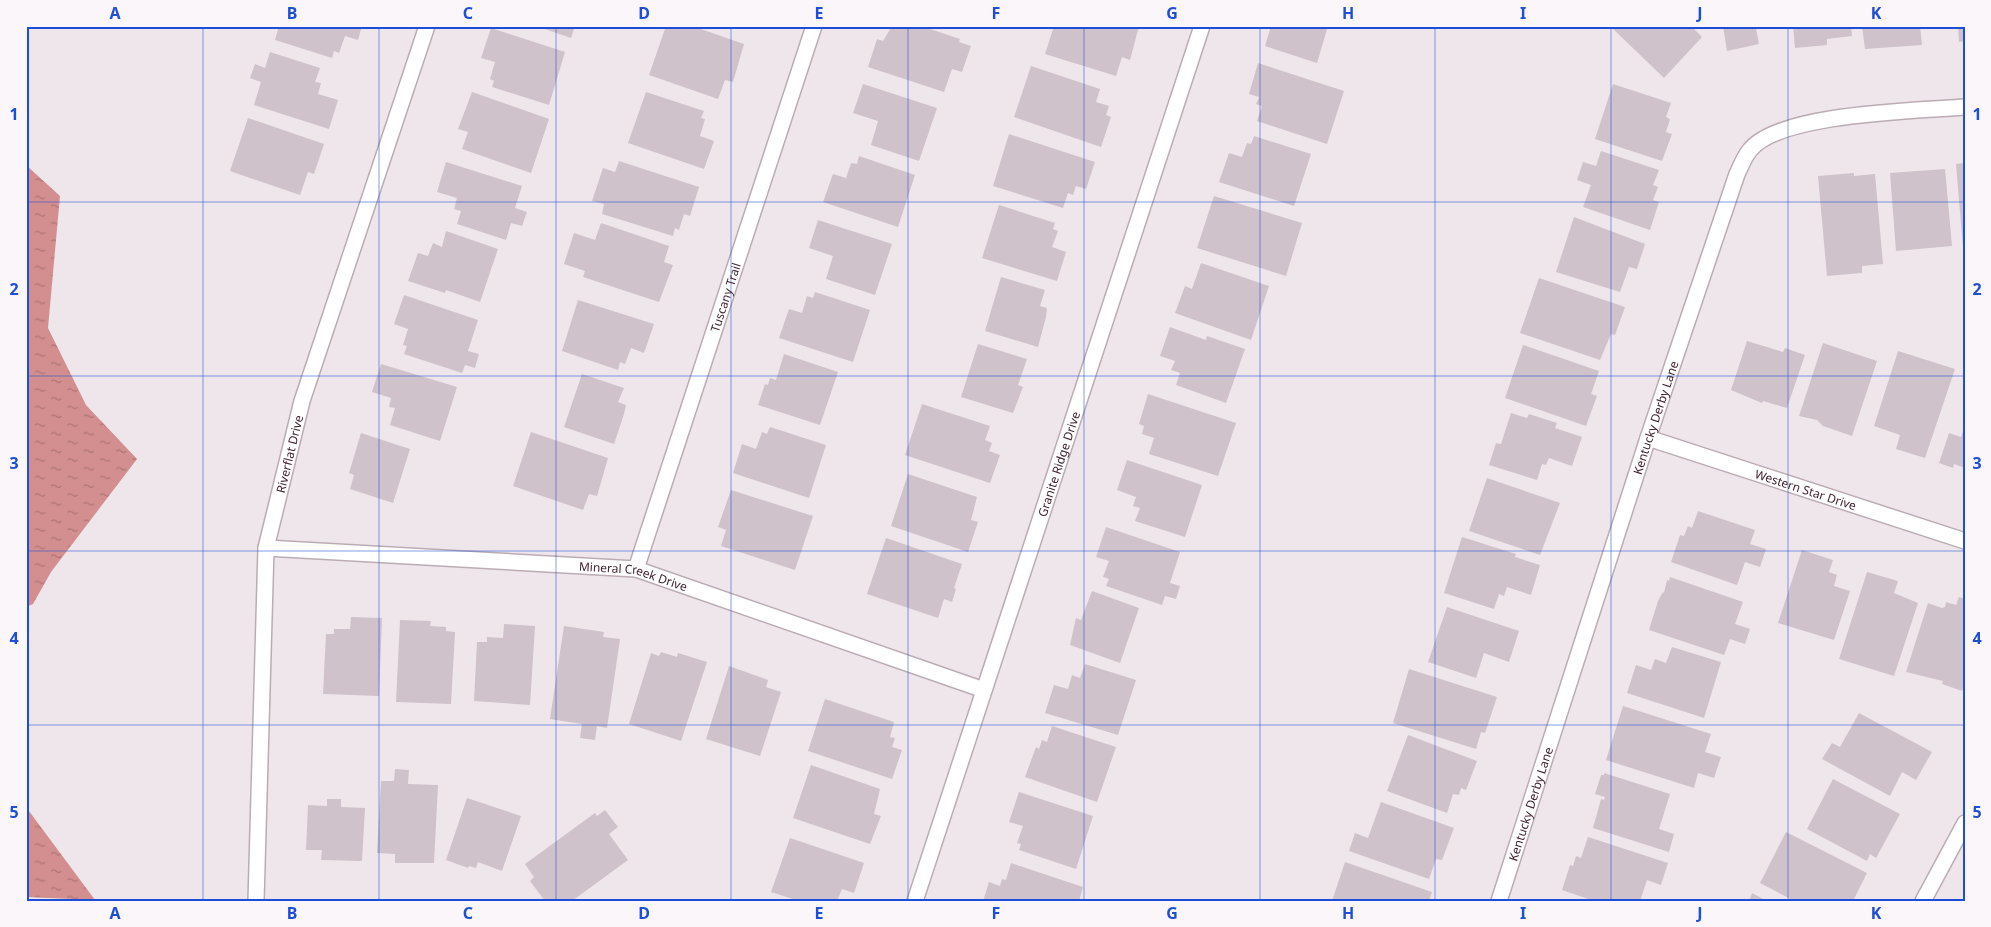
<svg xmlns="http://www.w3.org/2000/svg" width="1991" height="927" viewBox="0 0 1991 927" font-family="'Noto Sans',sans-serif">
  <style>
    .water { fill: url(#water-ripples) }
    .building { fill: #cfc2ca }
    .lines { fill: none; stroke-linecap: round; stroke-linejoin: round }
    .street-casing { stroke: #bbacb3; stroke-width: 18 }
    .street { stroke: #fff; stroke-width: 15 }
    .grid { fill: none; stroke: #1d4ed8; stroke-width: 1; stroke-opacity: 0.55 }
    .labels { text-anchor: middle; dominant-baseline: central; stroke-width: 5; stroke-linejoin: round; paint-order: stroke }
    .street-label { font-size: 12px; fill: #412431; stroke: #fbf6f9 }
    .neatline { fill: none; stroke: #1d4ed8; stroke-width: 2 }
    .grid-label { font-size: 16px; text-anchor: middle; font-weight: bold; fill: #1d4ed8 }
  </style>
  <defs>
    <pattern id="water-ripples" width="26" height="14" patternUnits="userSpaceOnUse" patternTransform="scale(1.25)"><rect width="26" height="14" fill="#d38e8f"/><path d="M2 4q2-2 4 0t4 0M15 11q2-2 4 0t4 0" fill="none" stroke="#ad7475"/></pattern>
  </defs>
  <rect width="100%" height="100%" fill="#efe6eb"/>
  <g class="water">
    <path d="M26 165 60 196 48 328 86 405 137 459 51 572 33 604 26 607Z"/>
    <path d="M26 807 95 900 26 897Z"/>
  </g>
  <g class="building">
    <path d="M279 26H362L358 40 345 36 339 53 334 51 332 58 275 40Z"/>
    <path d="M536 26H575L571 38Z"/>
    <path d="M666 26H692L744 44 733 82 725 80 718 99 649 75Z"/>
    <path d="M892 26H921L960 39 959 42 971 46 962 72 952 69 944 92 868 67 877 39 883 41Z"/>
    <path d="M1054 26H1139L1130 60 1122 57 1116 76 1045 54Z"/>
    <path d="M1271 26H1328L1317 63 1265 46Z"/>
    <path d="M1610 26H1691L1702 37 1664 78Z"/>
    <path d="M1723 26H1766V27L1756 29 1759 44 1727 51Z"/>
    <path d="M1793 26H1851L1852 36 1827 39V45L1795 48Z"/>
    <path d="M1862 26H1920L1922 45 1865 49Z"/>
    <path d="M1958 26H1965V41L1959 42Z"/>
    <path d="M491 28 565 52 549 105 492 87 494 81 490 79 495 62 481 58Z"/>
    <path d="M270 52 320 68 315 82 321 83 318 94 338 100 329 129 254 105 261 82 250 78 255 64 265 68Z"/>
    <path d="M1258 63 1344 91 1327 144 1257 121 1262 106 1256 104 1259 97 1249 94Z"/>
    <path d="M1031 66 1100 89 1096 102 1109 106 1106 115 1111 117 1101 147 1014 117Z"/>
    <path d="M863 84 937 108 919 161 871 145 878 121 853 113Z"/>
    <path d="M1613 84 1671 103 1666 117 1670 119 1666 132 1672 134 1662 161 1595 139Z"/>
    <path d="M472 92 549 119 531 173 462 149 468 132 458 129Z"/>
    <path d="M646 92 704 111 701 118 705 119 700 136 714 141 704 169 628 143Z"/>
    <path d="M248 118 324 144 314 174 308 172 300 195 230 171Z"/>
    <path d="M1009 134 1095 162 1086 189 1076 186 1073 195 1068 193 1063 208 993 186Z"/>
    <path d="M1254 136 1311 154 1294 206 1219 182 1229 153 1242 157 1247 143 1251 144Z"/>
    <path d="M1601 151 1659 170 1653 185 1658 187 1653 200 1659 202 1650 230 1583 207 1591 185 1577 180 1583 162 1596 166Z"/>
    <path d="M859 156 915 175 898 227 823 202 833 174 846 178 851 163 857 164Z"/>
    <path d="M619 161 699 187 690 216 684 214 679 230 675 228 673 236 602 214 604 204 592 201 603 168 615 172Z"/>
    <path d="M446 162 522 186 515 208 527 212 522 226 511 223 506 240 457 224 461 211 454 209 457 198 437 192Z"/>
    <path d="M1965 163V247L1963 248 1956 164Z"/>
    <path d="M1945 169 1952 246 1896 251 1890 173Z"/>
    <path d="M1854 173V176L1875 174 1883 264 1862 266V273L1827 276 1818 176Z"/>
    <path d="M1214 196 1302 223 1286 276 1197 248Z"/>
    <path d="M999 205 1055 223 1053 229 1058 231 1052 247 1066 252 1057 281 982 258Z"/>
    <path d="M1574 217 1645 244 1637 269 1629 267 1620 292 1556 272Z"/>
    <path d="M818 220 892 244 875 295 826 279 833 256 809 248Z"/>
    <path d="M601 223 669 246 664 262 673 265 659 302 583 277 585 271 564 264 574 233 595 240Z"/>
    <path d="M446 231 498 249 480 302 446 290 445 293 408 281 418 253 428 256 433 243 442 247Z"/>
    <path d="M1201 263 1269 286 1251 340 1175 313 1185 286 1192 289Z"/>
    <path d="M1001 277 1045 290 1040 306 1047 308 1046 317 1038 347 985 331Z"/>
    <path d="M1539 278 1625 307 1615 335 1611 334 1600 360 1520 333Z"/>
    <path d="M815 292 870 310 853 362 779 338 789 309 802 313 807 296 813 298Z"/>
    <path d="M404 295 478 320 468 351 479 354 475 368 465 365 462 373 404 354 407 346 403 345 408 329 394 324Z"/>
    <path d="M578 300 654 324 644 353 631 348 625 364 620 362 618 370 562 351Z"/>
    <path d="M1170 327 1206 340 1207 336 1245 349 1226 403 1176 385 1180 373 1171 370 1175 361 1160 356Z"/>
    <path d="M1747 341 1783 352 1785 348 1805 355 1787 408 1763 401 1762 403 1731 390Z"/>
    <path d="M1823 343 1877 361 1852 436 1823 426 1817 420 1799 416Z"/>
    <path d="M978 344 1027 359 1018 385 1023 387 1013 413 961 397Z"/>
    <path d="M1523 345 1599 371 1591 394 1597 396 1586 426 1505 398Z"/>
    <path d="M1898 351 1955 369 1925 458 1896 449 1900 435 1874 426Z"/>
    <path d="M784 354 838 372 820 425 758 405 765 384 768 385 770 378 776 380Z"/>
    <path d="M381 364 457 387 440 441 390 425 395 408 389 407 391 398 372 392Z"/>
    <path d="M582 374 624 388 618 402 626 405 624 414 614 444 564 427Z"/>
    <path d="M1148 394 1236 423 1218 476 1149 454 1154 438 1142 434 1144 426 1139 424Z"/>
    <path d="M922 404 990 426 985 440 992 443 989 451 1000 455 990 483 905 455Z"/>
    <path d="M1511 413 1527 418 1529 414 1557 423 1555 428 1582 437 1572 466 1549 458 1546 465 1542 464 1537 480 1489 465 1496 443 1501 444Z"/>
    <path d="M1965 426V468L1954 464 1953 468 1939 463 1949 433 1961 437Z"/>
    <path d="M770 427 826 445 809 498 733 473 742 444 756 449 762 432 767 434Z"/>
    <path d="M531 432 608 458 597 496 589 494 583 510 513 486Z"/>
    <path d="M361 433 410 449 393 503 350 489 354 475 349 473Z"/>
    <path d="M1127 460 1202 485 1185 537 1135 521 1140 508 1133 506 1136 497 1117 490Z"/>
    <path d="M908 474 977 497 971 520 978 522 968 552 891 526Z"/>
    <path d="M1487 478 1560 503 1540 555 1469 531Z"/>
    <path d="M731 490 813 516 795 570 721 546 726 530 718 527Z"/>
    <path d="M1698 511 1755 530 1750 544 1766 549 1760 567 1745 562 1737 585 1671 562 1680 535 1684 536 1688 526 1692 528Z"/>
    <path d="M1106 527 1180 552 1170 583 1180 586 1176 599 1165 596 1162 605 1106 586 1109 579 1103 577 1109 561 1096 557Z"/>
    <path d="M1462 537 1516 554 1515 557 1540 565 1531 595 1507 587 1504 596 1499 594 1494 609 1444 593Z"/>
    <path d="M886 538 962 564 954 588 956 589 952 602 944 599 938 618 867 594Z"/>
    <path d="M1802 550 1833 560 1829 572 1837 575 1834 586 1850 591 1834 640 1778 623Z"/>
    <path d="M1867 572 1898 581 1894 593 1918 603 1894 676 1839 659Z"/>
    <path d="M1670 577 1743 602 1735 624 1750 629 1745 644 1730 639 1724 655 1649 630 1658 601 1663 592 1664 593 1667 580 1669 581Z"/>
    <path d="M1092 591 1139 608 1120 663 1070 645 1076 618 1081 620Z"/>
    <path d="M1959 597 1965 599V683L1962 691 1942 684 1943 681 1906 672 1928 603 1942 608 1945 607 1946 602 1956 605Z"/>
    <path d="M1447 607 1519 631 1509 662 1484 653 1476 678 1428 662Z"/>
    <path d="M351 617 382 618 379 696 323 694 326 634H334V629H350Z"/>
    <path d="M400 620 431 621 430 626 446 627V631L455 632 451 704 396 702Z"/>
    <path d="M504 624 535 626 530 705 474 701 477 642H487V637L503 638Z"/>
    <path d="M564 626 604 632 603 637 620 639 607 728 597 726 595 740 580 738 582 724 550 719Z"/>
    <path d="M1672 647 1721 662 1704 718 1627 693 1636 665 1651 670 1655 659 1666 663Z"/>
    <path d="M661 652 677 657 678 653 707 662 681 741 629 724 651 653 659 656Z"/>
    <path d="M1085 664 1136 680 1118 735 1045 713 1054 685 1068 689 1072 675 1080 678Z"/>
    <path d="M729 666 768 680 766 687 781 692 760 756 706 739Z"/>
    <path d="M1409 669 1497 697 1485 733 1481 732 1476 749 1393 723Z"/>
    <path d="M825 699 894 722 890 737 895 738 892 747 902 750 892 779 808 751Z"/>
    <path d="M1623 706 1711 734 1705 752 1721 757 1714 778 1698 773 1694 788 1606 760Z"/>
    <path d="M1859 713 1932 752 1916 780 1902 772 1890 796 1822 759 1832 743 1840 747Z"/>
    <path d="M1052 726 1116 747 1097 802 1025 777 1036 747 1039 749 1042 740 1047 742Z"/>
    <path d="M1408 735 1477 761 1466 790 1461 788 1459 795 1453 794 1447 813 1387 791Z"/>
    <path d="M811 765 880 789 874 814 881 816 870 844 793 818Z"/>
    <path d="M395 769 409 770 408 784 438 785 434 863H395V854L377 853 381 781H394Z"/>
    <path d="M1604 773 1670 794 1659 829 1674 834 1669 852 1593 828 1601 799 1604 800 1605 797 1595 794 1601 775H1604Z"/>
    <path d="M1833 779 1900 814 1876 858 1870 854 1867 861 1807 829Z"/>
    <path d="M1019 792 1093 816 1076 869 1019 850 1021 844 1017 843 1023 826 1009 822Z"/>
    <path d="M467 798 521 816 502 871 478 862 476 868 469 866 468 868 446 860Z"/>
    <path d="M327 799H341V807L365 808 362 861 321 860 322 850H306L308 805 327 806Z"/>
    <path d="M1381 802 1454 828 1442 860 1436 859 1429 879 1349 851 1355 833 1368 838Z"/>
    <path d="M605 810 618 827 609 834 628 860 572 901H545L530 881 534 877 525 864 595 813 597 816Z"/>
    <path d="M1786 832 1867 873 1853 901H1794L1760 883Z"/>
    <path d="M1588 837 1668 863 1661 885 1647 880 1640 901H1594L1562 890 1570 865 1573 866 1576 856 1581 858Z"/>
    <path d="M790 838 864 863 854 893 842 889 837 901H799L771 892Z"/>
    <path d="M1345 862 1432 892 1429 901H1332Z"/>
    <path d="M1011 863 1083 887 1079 901H983L989 882 1000 886 1002 879 1006 880Z"/>
    <path d="M1752 893 1767 901H1749Z"/>
  </g>
  <g class="lines">
    <defs>
      <g id="street">
        <path id="s1" d="M1648 438 1965 541"/>
        <path id="s2" d="M266 548 636 569 984 690"/>
        <path id="s3" d="M636 569 814 26"/>
        <path id="s4" d="M256 901 266 548 302 401 427 26"/>
        <path id="s5" d="M915 901 1202 26"/>
        <path id="s6" d="M1499 901 1648 438 1737 174C1741 166 1744 157 1750 150 1779 113 1917 111 1965 107"/>
        <path d="M1923 901 1965 823"/>
      </g>
    </defs>
    <use href="#street" class="street-casing"/>
    <use href="#street" class="street"/>
  </g>
  <path class="grid" d="M203 26V901M379 26V901M556 26V901M731 26V901M908 26V901M1084 26V901M1260 26V901M1435 26V901M1611 26V901M1788 26V901M26 202H1965M26 376H1965M26 551H1965M26 725H1965"/>
  <g class="labels">
    <g class="street-label">
      <text stroke="none"><textPath href="#s3" startOffset="286">Tuscany Trail</textPath></text>
      <text stroke="none"><textPath href="#s6" startOffset="508">Kentucky Derby Lane</textPath></text>
      <text stroke="none"><textPath href="#s4" startOffset="450">Riverflat Drive</textPath></text>
      <text stroke="none"><textPath href="#s5" startOffset="460">Granite Ridge Drive</textPath></text>
      <text stroke="none"><textPath href="#s1" startOffset="166">Western Star Drive</textPath></text>
      <text stroke="none"><textPath href="#s2" startOffset="369">Mineral Creek Drive</textPath></text>
      <text stroke="none"><textPath href="#s6" startOffset="102">Kentucky Derby Lane</textPath></text>
    </g>
  </g>
  <rect width="1991" height="927" fill="none" stroke="#fbf6f9" stroke-width="55"/>
  <rect x="28" y="28" width="1936" height="872" class="neatline"/>
  <g class="grid-label">
    <text x="115" y="19">A</text>
    <text x="292" y="19">B</text>
    <text x="468" y="19">C</text>
    <text x="644" y="19">D</text>
    <text x="819" y="19">E</text>
    <text x="996" y="19">F</text>
    <text x="1172" y="19">G</text>
    <text x="1348" y="19">H</text>
    <text x="1523" y="19">I</text>
    <text x="1700" y="19">J</text>
    <text x="1876" y="19">K</text>
    <text x="14" y="120">1</text>
    <text x="1977" y="120">1</text>
    <text x="14" y="295">2</text>
    <text x="1977" y="295">2</text>
    <text x="14" y="469">3</text>
    <text x="1977" y="469">3</text>
    <text x="14" y="644">4</text>
    <text x="1977" y="644">4</text>
    <text x="14" y="818">5</text>
    <text x="1977" y="818">5</text>
    <text x="115" y="919">A</text>
    <text x="292" y="919">B</text>
    <text x="468" y="919">C</text>
    <text x="644" y="919">D</text>
    <text x="819" y="919">E</text>
    <text x="996" y="919">F</text>
    <text x="1172" y="919">G</text>
    <text x="1348" y="919">H</text>
    <text x="1523" y="919">I</text>
    <text x="1700" y="919">J</text>
    <text x="1876" y="919">K</text>
  </g>
</svg>
